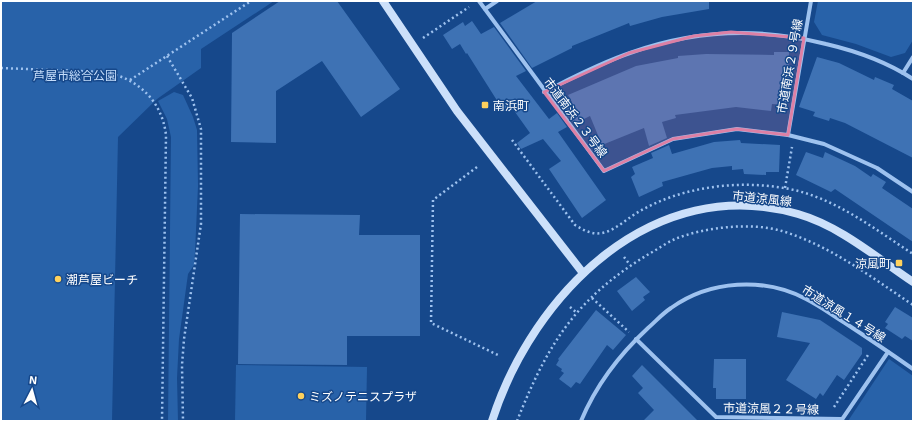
<svg xmlns="http://www.w3.org/2000/svg" width="914" height="422" viewBox="0 0 914 422" font-family="'Exo 2','Noto Sans JP',sans-serif">
  <style>
    .green { fill: #2862a9 }
    .building { fill: #3e72b4 }
    .lines { fill: none; stroke-linecap: round; stroke-linejoin: round }
    .path { stroke: #9ec2ef; stroke-width: 2.5; stroke-dasharray: 2 3; stroke-linecap: butt }
    .street { stroke: #9ec2ef; stroke-width: 4 }
    .secondary { stroke: #cce0fa; stroke-width: 8 }
    .marked { fill: #dd80a5; fill-opacity: 0.2; stroke: #dd80a5; stroke-width: 3; stroke-linejoin: round }
    .poi-dot { fill: #ffd15c; stroke: #16488b; stroke-width: 1.5 }
    .labels { text-anchor: middle; dominant-baseline: central; stroke-width: 3; stroke-linejoin: round; paint-order: stroke }
    .street-label { font-size: 12px; fill: #fff; stroke: #16488b }
    .park-label { font-size: 12px; fill: #c5ddfb; stroke: #16488b }
    .poi-label { font-size: 12px; fill: #fff; stroke: #16488b; text-anchor: start }
  </style>
  <rect width="100%" height="100%" fill="#16488b"/>
  <g class="green">
    <path d="M1 1H274L201 49V68L157 99 118 137 112 421H1Z"/>
    <path d="M818 1H913V40L905 53 891 57 856 44 822 35 814 22Z"/>
    <path d="M174 92 183 95 193 117 197 130 198 186 195 252 194 265 188 274 179 339 177 378 178 421H168L171 137 167 119 158 101Z"/>
    <path d="M889 359 913 376V421H848Z"/>
    <path d="M236 365 367 367 366 421H235Z"/>
  </g>
  <g class="building">
    <path d="M280 1H337L400 89 361 117 322 61 276 91V143L231 142 232 33Z"/>
    <path d="M537 1H709V9L662 17 630 26 629 23 572 46V48L532 68 500 23Z"/>
    <path d="M472 21 481 34 494 27 526 71 516 76 549 119 557 113 567 127 558 132 606 200 582 218 549 169 561 161 543 139 521 149 517 143 530 133 510 105 503 110 467 53 466 54 460 44 452 49 443 35 463 22 465 26Z"/>
    <path d="M774 52H789L788 105 772 104 771 111 736 107 675 115 676 118 662 122 667 138 649 146 644 128 602 145 590 116 574 124 563 109 572 102 568 95 636 66 678 58V56L706 54 774 55Z"/>
    <path d="M817 57 839 63 874 80 875 77 894 85 892 89 913 101V158L845 123 830 118 829 121 813 116 815 112 799 107Z"/>
    <path d="M740 140 741 143 780 145 779 172H766V175L744 174 743 169 732 170V166L712 168 662 182 663 186 639 197 631 177 635 174 632 167 653 158 651 153 669 145 672 154 714 142Z"/>
    <path d="M806 152 823 158 825 152 855 166 871 177 873 174 886 182 882 188 913 209V242L835 189 831 192 796 175Z"/>
    <path d="M240 214 360 215 359 235H420V336H347V365L238 364Z"/>
    <path d="M636 277 650 292 643 297 645 300 632 311 617 291Z"/>
    <path d="M895 307 913 318V341L905 336 902 339 885 328 888 324 885 322Z"/>
    <path d="M596 310 626 335 613 350 607 345 580 384 576 382 571 388 559 379 564 373 561 371 562 369 556 365 559 360 558 359Z"/>
    <path d="M782 312 820 320 862 348V354L844 380 837 375 823 396 820 393 816 399 786 380 810 343 777 337Z"/>
    <path d="M714 359H746V399H716V388H713Z"/>
    <path d="M642 365 698 421H643L654 410 638 393 643 388 632 376Z"/>
  </g>
  <g class="lines">
    <g class="path">
      <path d="M423 38 469 7"/>
      <path d="M167 56 192 98 201 129V224L184 339 182 365 183 421"/>
      <path d="M1 68 104 72C138 78 162 101 166 135L162 421"/>
      <path d="M130 80 251 1"/>
      <path d="M512 140 575 225C585 231 594 236 606 232 618 228 629 217 640 211 682 187 736 180 784 188 833 196 873 228 913 254"/>
      <path d="M477 167 433 200 431 323 500 356"/>
      <path d="M785 188 792 147"/>
      <path d="M624 257 630 265"/>
      <path d="M592 298 629 332"/>
      <path d="M570 307 577 313"/>
      <path d="M834 407 868 355"/>
      <path d="M517 421C531 386 547 350 571 320 593 292 623 269 654 251 661 247 668 242 675 239 705 227 751 222 782 231 831 246 871 277 913 305"/>
    </g>
    <g class="street">
      <path d="M479 1 604 171 673 139 737 129 788 135 824 144 877 168 913 192"/>
      <path d="M485 9 497 1"/>
      <path d="M903 73 913 57"/>
      <path d="M544 92C572 78 600 63 630 53 694 30 760 27 826 44 856 51 887 62 913 79"/>
      <path d="M788 135 811 1"/>
      <path d="M636 339 716 417 841 419"/>
      <path d="M581 421C596 385 620 354 648 328 656 321 662 314 671 308 710 280 764 277 806 299 820 306 832 315 845 323 868 338 890 353 913 369"/>
      <path d="M841 421 888 352"/>
    </g>
    <g class="secondary">
      <path d="M383 1 457 111 583 273"/>
      <path d="M492 421C533 293 654 172 798 214 840 226 877 258 913 282"/>
    </g>
  </g>
  <path class="marked" d="M731 32 804 38 788 135 737 129 673 139 604 171 544 92 629 53 694 36Z"/>
  <g class="poi-dot">
    <rect x="481" y="101" width="8" height="8" rx="2"/>
    <rect x="895" y="259" width="8" height="8" rx="2"/>
    <circle cx="58" cy="279" r="4"/>
    <circle cx="301" cy="396" r="4"/>
  </g>
  <g class="labels">
    <g class="street-label">
      <text transform="translate(789 66) rotate(-80)">市道南浜２９号線</text>
      <text transform="translate(576 117) rotate(53)">市道南浜２３号線</text>
      <text transform="translate(762 198) rotate(6)">市道涼風線</text>
      <text transform="translate(844 313) rotate(32)">市道涼風１４号線</text>
      <text transform="translate(771 408) rotate(1)">市道涼風２２号線</text>
    </g>
    <g class="park-label">
      <text x="75" y="75">芦屋市総合公園</text>
    </g>
    <g class="poi-label">
      <text x="493" y="105">南浜町</text>
      <text x="891" y="263" text-anchor="end">涼風町</text>
      <text x="66" y="279">潮芦屋ビーチ</text>
      <text x="309" y="396">ミズノテニスプラザ</text>
    </g>
  </g>
  <rect width="914" height="422" fill="none" stroke="#ffffff" stroke-width="4"/>
  <g transform="translate(32 390) rotate(6)" stroke="#16488b" stroke-width="3" paint-order="stroke">
  <path d="M0-3L7 15L0 10L-7 15Z" fill="#ffffff"/>
  <text y="-6" font-size="11" font-weight="bold" text-anchor="middle" fill="#ffffff">N</text>
  </g>
</svg>
